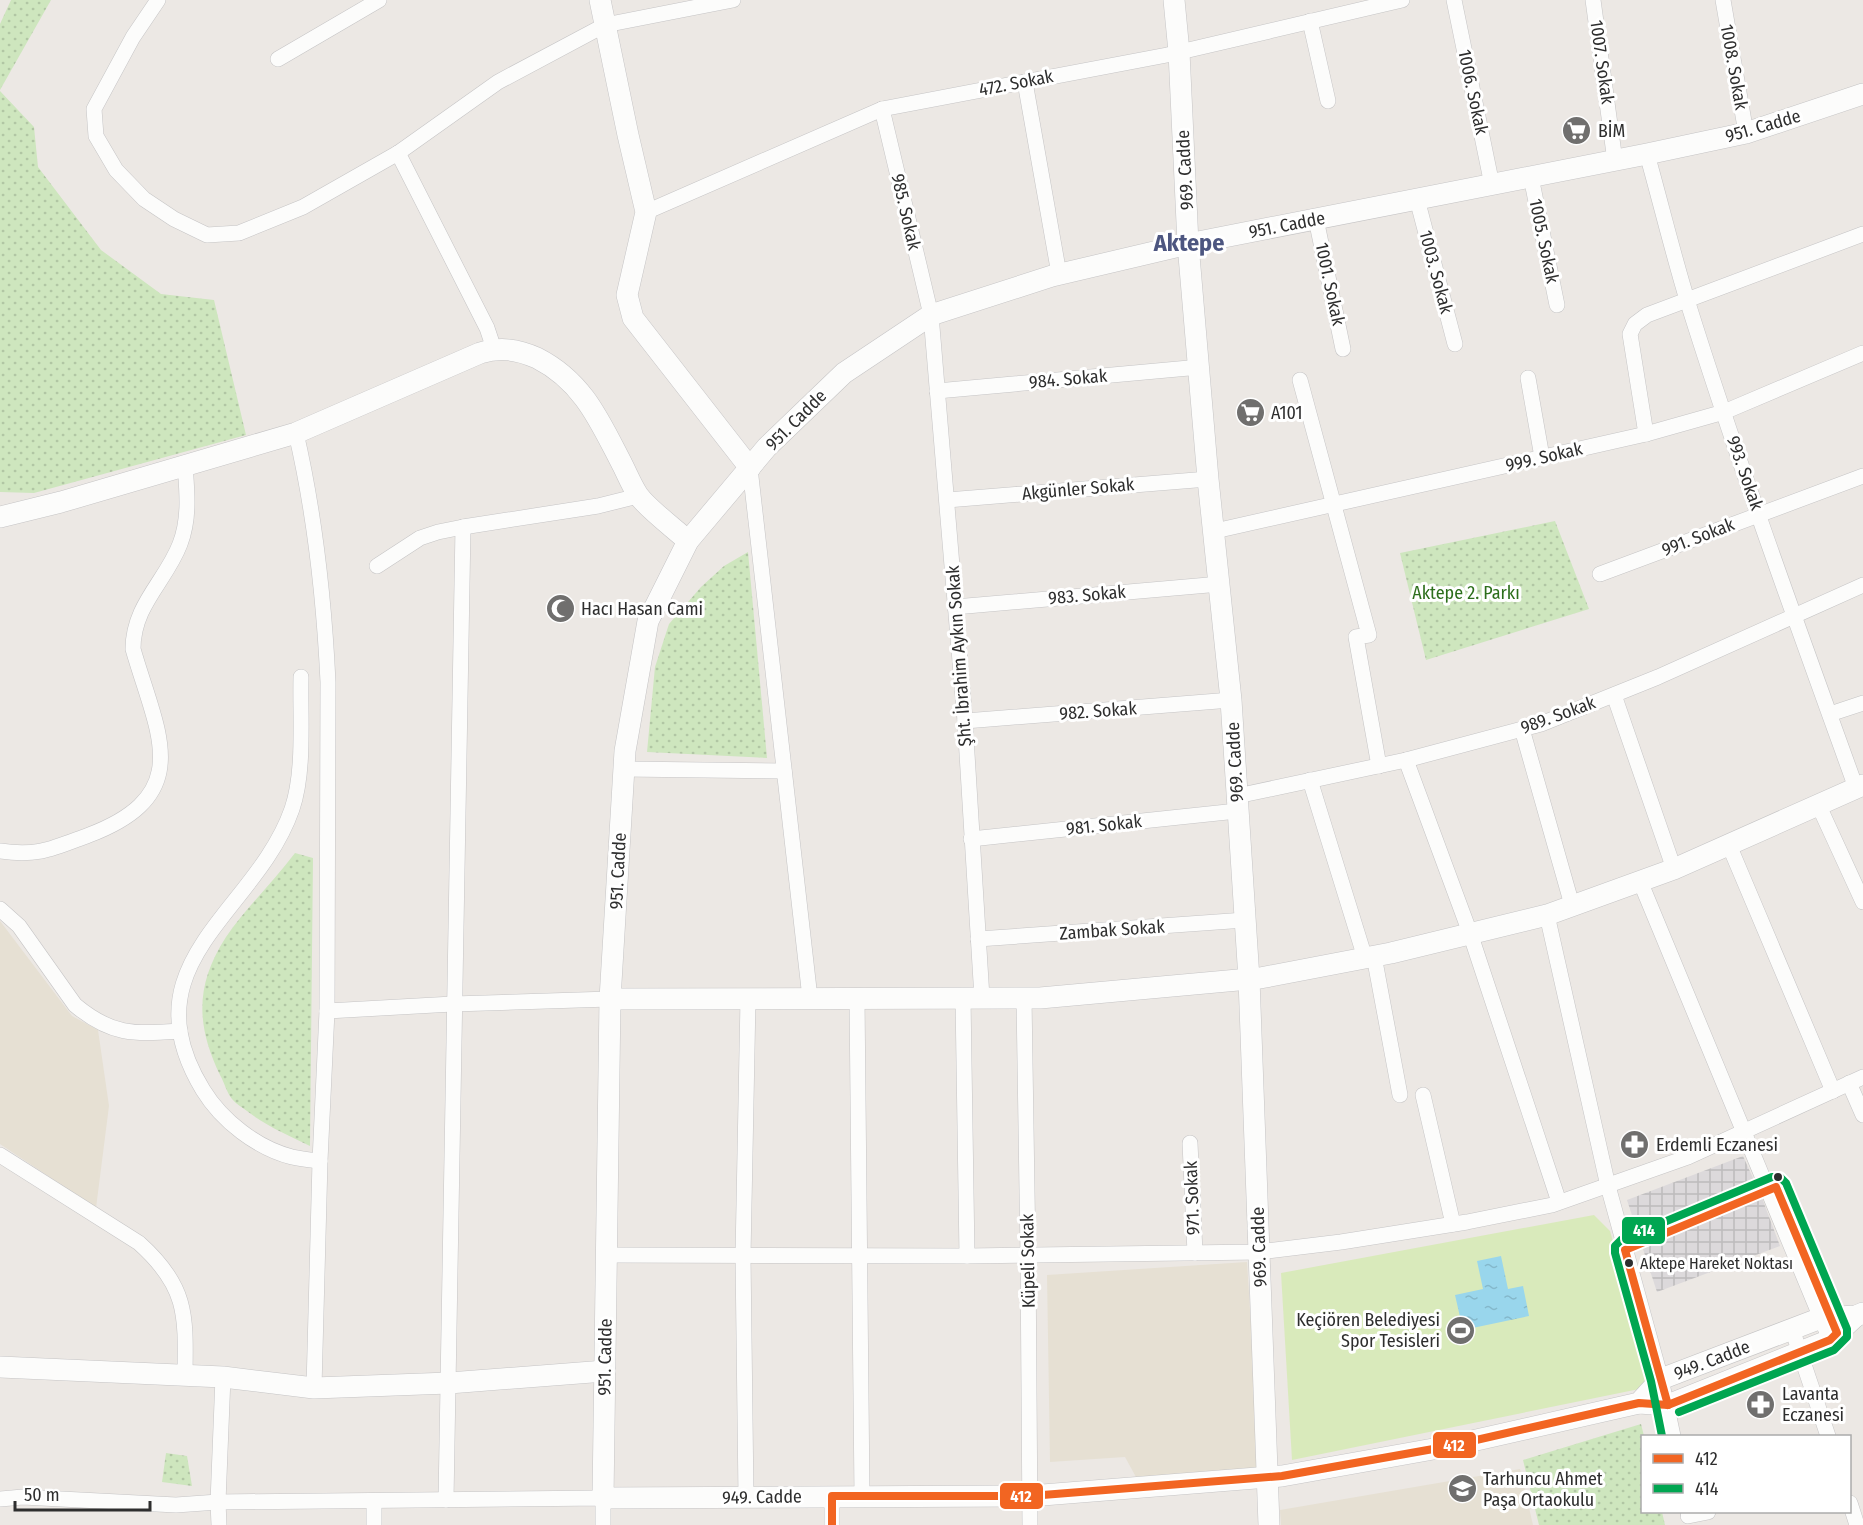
<svg xmlns="http://www.w3.org/2000/svg" width="1863" height="1525" viewBox="0 0 1863 1525" font-family="'Fira Sans Condensed',sans-serif">
  <style>
    .industrial { fill: url(#industrial-grid) }
    .education { fill: #e6e0d3 }
    .grass { fill: url(#grass-dots) }
    .pitch { fill: #d9eabb }
    .water { fill: url(#water-ripples) }
    .lines { fill: none; stroke-linecap: round; stroke-linejoin: round }
    .street-casing { stroke: #c5c4c5; stroke-width: 16 }
    .secondary-casing { stroke: #c5c4c5; stroke-width: 22 }
    .street { stroke: #fcfcfb; stroke-width: 15 }
    .secondary { stroke: #fcfcfb; stroke-width: 21 }
    .bus-1-casing { stroke: #fff; stroke-width: 12 }
    .bus-2-casing { stroke: #fff; stroke-width: 12 }
    .bus-1 { stroke: #f26522; stroke-width: 8 }
    .bus-2 { stroke: #00a651; stroke-width: 8 }
    .bus-dot { fill: #2e2e2e; stroke: #fff; stroke-width: 2 }
    .labels { text-anchor: middle; dominant-baseline: central; stroke-width: 6; stroke-linejoin: round; paint-order: stroke }
    .bus-label { font-size: 16px; fill: #2e2e2e; stroke: #fff; text-anchor: start }
    .street-label { font-size: 18px; fill: #2e2e2e; stroke: #fff }
    .poi-label { font-size: 18px; fill: #2e2e2e; stroke: #fff; text-anchor: start }
    .park-label { font-size: 18px; fill: #2c6e1b; stroke: #fff }
    .district-label { font-size: 24px; font-weight: bold; fill: #4d5680; stroke: #fff }
    .line-badge { stroke: #fff; stroke-width: 2 }
    .badge-label { font-size: 16px; text-anchor: middle; font-weight: bold; fill: #fff }
  </style>
  <defs>
    <pattern id="industrial-grid" width="8" height="8" patternUnits="userSpaceOnUse" patternTransform="scale(1.5)"><rect width="8" height="8" fill="#dcd9db"/><path d="M0 4h8M4 0v8" fill="none" stroke="#bdbbbc"/></pattern>
    <pattern id="grass-dots" width="8" height="8" patternUnits="userSpaceOnUse" patternTransform="scale(1.5)"><rect width="8" height="8" fill="#cee6be"/><path d="M2 2h.1M6 6h.1" fill="none" stroke="#b1c6a4" stroke-width="1.8" stroke-linecap="round"/></pattern>
    <pattern id="water-ripples" width="26" height="14" patternUnits="userSpaceOnUse" patternTransform="scale(1.5)"><rect width="26" height="14" fill="#99d6ec"/><path d="M2 4q2-2 4 0t4 0M15 11q2-2 4 0t4 0" fill="none" stroke="#84b8cb"/></pattern>
  </defs>
  <rect width="100%" height="100%" fill="#ece8e4"/>
  <path class="industrial" d="M1743 1156 1762 1198 1780 1246 1657 1292 1627 1200Z"/>
  <g class="education">
    <path d="M0 921 72 1016 98 1030 109 1106 96 1208 0 1144Z"/>
    <path d="M1247 1262 1260 1469 1136 1477 1125 1457 1050 1462 1047 1275Z"/>
    <path d="M1520 1469 1533 1525H1281L1280 1510Z"/>
  </g>
  <g class="grass">
    <path d="M11 0H51L0 90V24Z"/>
    <path d="M0 91 34 127 38 167 101 250 161 294 214 300 246 435 34 493 0 492Z"/>
    <path d="M1555 521 1589 609 1426 660 1400 553Z"/>
    <path d="M748 552 767 758 647 752 655 667 669 624 701 587 724 566Z"/>
    <path d="M295 853 313 858 310 1146C288 1135 266 1126 247 1111 242 1107 236 1104 232 1099 227 1093 224 1082 220 1075 196 1025 195 985 226 937 247 907 273 882 295 853Z"/>
    <path d="M1641 1424 1644 1436H1642V1512H1662L1665 1525H1539L1523 1460Z"/>
    <path d="M166 1453 187 1456 192 1486 162 1482Z"/>
  </g>
  <path class="pitch" d="M1594 1215 1610 1231 1654 1386 1292 1460 1281 1273Z"/>
  <path class="water" d="M1501 1256 1508 1289 1523 1286 1529 1316 1463 1330 1455 1295 1483 1289 1477 1261Z"/>
  <g class="lines">
    <defs>
      <g id="street">
        <path d="M158 0 133 37 94 109 96 136 116 170 144 199 174 219 207 235 239 233 303 207 398 153 498 82 605 25 733 0"/>
        <path d="M1454 0 1492 185"/>
        <path d="M1593 0 1615 161"/>
        <path d="M1723 0 1746 133"/>
        <path d="M1310 21 1328 101"/>
        <path d="M278 59 379 0"/>
        <path d="M1025 82 1059 274"/>
        <path d="M882 109 931 315 965 721 982 998"/>
        <path d="M398 153 487 328 494 349"/>
        <path d="M1647 154C1661 204 1673 254 1688 303 1739 466 1798 627 1856 788"/>
        <path d="M1531 177 1557 305"/>
        <path d="M1417 199 1455 344"/>
        <path d="M646 212 882 109 1167 55 1402 0"/>
        <path d="M1316 219 1343 349"/>
        <path d="M1528 378 1542 457"/>
        <path d="M1300 380 1369 635 1356 637 1379 766"/>
        <path d="M937 391 1200 367"/>
        <path d="M296 433C315 515 324 598 328 682L327 1011 320 1161 314 1388"/>
        <path d="M1646 434 1630 334 1635 324 1647 315 1863 234"/>
        <path d="M750 468 810 998"/>
        <path d="M947 500 1208 479"/>
        <path d="M1215 531 1646 434 1724 412 1863 353"/>
        <path d="M377 566 420 538 438 532 463 527 598 506 638 496"/>
        <path d="M1600 574 1863 476"/>
        <path d="M955 607 1220 584"/>
        <path d="M301 677C300 717 305 771 292 809 256 913 125 962 203 1090 222 1121 257 1148 292 1157 301 1159 311 1160 320 1161"/>
        <path d="M1614 695 1674 869"/>
        <path d="M1830 714 1863 703"/>
        <path d="M965 721 1231 700"/>
        <path d="M1522 729 1572 905"/>
        <path d="M1406 760 1470 933 1559 1202"/>
        <path d="M624 769 784 771"/>
        <path d="M1310 780 1365 958"/>
        <path d="M1237 796 1406 760 1541 724 1658 677 1863 585"/>
        <path d="M1818 804 1863 902"/>
        <path d="M971 839 1237 811"/>
        <path d="M1729 845 1833 1091"/>
        <path d="M0 851C38 857 54 848 89 835 197 794 157 733 133 649 133 605 166 581 180 544 190 518 187 491 185 465"/>
        <path d="M1640 881 1830 1340"/>
        <path d="M0 909 19 926 75 1005C112 1036 134 1034 180 1031"/>
        <path d="M1547 915 1608 1186 1661 1379 1673 1436"/>
        <path d="M978 939 1245 920"/>
        <path d="M1374 956 1400 1095"/>
        <path d="M857 998 862 1496"/>
        <path d="M963 998 967 1256"/>
        <path d="M1024 998 1028 1255 1030 1525"/>
        <path d="M327 1011 453 1004 610 999"/>
        <path d="M1849 1083 1863 1115"/>
        <path d="M1423 1095 1453 1224"/>
        <path d="M1190 1143 1195 1253"/>
        <path d="M0 1155 139 1243C187 1286 186 1314 185 1374"/>
        <path d="M607 1255 967 1256 1259 1252 1341 1242 1467 1222 1552 1205 1688 1157 1863 1077"/>
        <path d="M1792 1329 1828 1436"/>
        <path d="M746 1497 743 1256 748 999"/>
        <path d="M0 1499 23 1497 176 1505 218 1502 603 1498V1525"/>
        <path d="M446 1500 463 527"/>
        <path d="M1850 1503 1857 1525"/>
        <path d="M1688 1516 1708 1512"/>
        <path d="M219 1525 218 1502 223 1377"/>
        <path d="M374 1525V1501"/>
        <path d="M832 1525V1496"/>
      </g>
      <g id="secondary">
        <path d="M600 0 628 135 646 212 627 295 633 318 750 468"/>
        <path d="M1174 0 1179 52 1188 244 1208 479 1231 700 1249 979 1269 1525"/>
        <path d="M1863 94 1746 133 1647 154 1188 244 1052 276 931 315 844 373 767 447 688 541 648 621 625 751 610 999 603 1498 1030 1496 1282 1476 1450 1446 1639 1403 1661 1379 1821 1318 1856 1316 1863 1313"/>
        <path d="M0 517 61 502 296 433 480 353C500 347 517 349 537 358 584 382 600 422 623 466 628 476 632 486 638 495 647 508 675 529 688 541"/>
        <path d="M610 999 1040 998 1260 978 1391 953 1547 915 1674 869 1863 785"/>
        <path d="M0 1367 223 1377 314 1388 449 1383 605 1371"/>
        <path d="M1639 1403 1668 1405 1830 1340 1856 1316"/>
      </g>
    </defs>
    <use href="#street" class="street-casing"/>
    <use href="#secondary" class="secondary-casing"/>
    <use href="#street" class="street"/>
    <use href="#secondary" class="secondary"/>
    <defs>
      <g id="bus-1">
        <path d="M1776 1187 1837 1333 1830 1340 1668 1405 1625 1250Z"/>
        <path d="M832 1525V1496H1030L1282 1476 1450 1446 1639 1403 1668 1405"/>
      </g>
      <path id="bus-2" d="M1662 1436 1651 1381 1615 1253V1246L1621 1240 1772 1177H1780L1786 1183 1847 1329V1337L1834 1350 1679 1412"/>
    </defs>
    <use href="#bus-1" class="bus-1-casing"/>
    <use href="#bus-2" class="bus-2-casing"/>
    <use href="#bus-1" class="bus-1"/>
    <use href="#bus-2" class="bus-2"/>
  </g>
  <defs>
    <symbol id="supermarket-disc" viewBox="-11 -11 22 22"><circle r="9.5" fill="#706f6e" stroke="#fff"/><path d="M-6-5.5h2.5l.6 2H6L4.5 2H-2.5L-4.4-4H-6ZM-1.5 3.2a1.3 1.3 0 1 0 .1 0ZM3 3.2a1.3 1.3 0 1 0 .1 0Z" fill="#fff"/></symbol>
    <symbol id="mosque-disc" viewBox="-11 -11 22 22"><circle r="9.5" fill="#706f6e" stroke="#fff"/><path d="M3.5-4.9A6 6 0 1 0 3.5 4.9A5 5 0 1 1 3.5-4.9Z" fill="#fff"/></symbol>
    <symbol id="pharmacy-disc" viewBox="-11 -11 22 22"><circle r="9.5" fill="#706f6e" stroke="#fff"/><path d="M-2-6h4v4h4v4h-4v4h-4v-4h-4v-4h4Z" fill="#fff"/></symbol>
    <symbol id="stadium-disc" viewBox="-11 -11 22 22"><circle r="9.5" fill="#706f6e" stroke="#fff"/><path d="M0-5a6.5 5 0 1 0 0 10a6.5 5 0 1 0 0-10ZM-3.5-1.8h7v3.6h-7Z" fill="#fff"/></symbol>
    <symbol id="school-disc" viewBox="-11 -11 22 22"><circle r="9.5" fill="#706f6e" stroke="#fff"/><path d="M0-5L7-2L0 1L-7-2ZM-4 1L0 2.5L4 1V4Q0 6-4 4Z" fill="#fff"/></symbol>
  </defs>
  <g fill-rule="evenodd">
    <use href="#supermarket-disc" x="1560" y="114" width="33" height="33"/>
    <use href="#supermarket-disc" x="1234" y="396" width="33" height="33"/>
    <use href="#mosque-disc" x="544" y="592" width="33" height="33"/>
    <use href="#pharmacy-disc" x="1618" y="1128" width="33" height="33"/>
    <use href="#stadium-disc" x="1444" y="1314" width="33" height="33"/>
    <use href="#pharmacy-disc" x="1744" y="1388" width="33" height="33"/>
    <use href="#school-disc" x="1446" y="1472" width="33" height="33"/>
  </g>
  <g class="bus-dot">
    <circle cx="1778" cy="1177" r="5"/>
    <circle cx="1629" cy="1263" r="5"/>
  </g>
  <g class="labels">
    <g class="bus-label">
      <text x="1640" y="1263">Aktepe Hareket Noktası</text>
    </g>
    <g class="street-label">
      <text transform="translate(1602 62) rotate(82)">1007. Sokak</text>
      <text transform="translate(1734 67) rotate(80)">1008. Sokak</text>
      <text transform="translate(1016 83) rotate(-11)">472. Sokak</text>
      <text transform="translate(1473 92) rotate(78)">1006. Sokak</text>
      <text transform="translate(1763 126) rotate(-16)">951. Cadde</text>
      <text transform="translate(1185 170) rotate(-93)">969. Cadde</text>
      <text transform="translate(906 212) rotate(77)">985. Sokak</text>
      <text transform="translate(1287 225) rotate(-11)">951. Cadde</text>
      <text transform="translate(1544 241) rotate(78)">1005. Sokak</text>
      <text transform="translate(1436 272) rotate(75)">1003. Sokak</text>
      <text transform="translate(1330 284) rotate(78)">1001. Sokak</text>
      <text transform="translate(1068 379) rotate(-5)">984. Sokak</text>
      <text transform="translate(796 420) rotate(-45)">951. Cadde</text>
      <text transform="translate(1544 457) rotate(-13)">999. Sokak</text>
      <text transform="translate(1745 473) rotate(71)">993. Sokak</text>
      <text transform="translate(1078 489) rotate(-5)">Akgünler Sokak</text>
      <text transform="translate(1698 537) rotate(-21)">991. Sokak</text>
      <text transform="translate(1087 595) rotate(-5)">983. Sokak</text>
      <text transform="translate(959 656) rotate(-94)">Şht. İbrahim Aykın Sokak</text>
      <text transform="translate(1098 711) rotate(-4)">982. Sokak</text>
      <text transform="translate(1558 715) rotate(-20)">989. Sokak</text>
      <text transform="translate(1235 762) rotate(-93)">969. Cadde</text>
      <text transform="translate(1104 825) rotate(-6)">981. Sokak</text>
      <text transform="translate(618 871) rotate(-87)">951. Cadde</text>
      <text transform="translate(1112 930) rotate(-4)">Zambak Sokak</text>
      <text transform="translate(1192 1198) rotate(-92)">971. Sokak</text>
      <text transform="translate(1259 1247) rotate(-92)">969. Cadde</text>
      <text transform="translate(1028 1261) rotate(-91)">Küpeli Sokak</text>
      <text transform="translate(605 1357) rotate(-89)">951. Cadde</text>
      <text transform="translate(1712 1360) rotate(-21)">949. Cadde</text>
      <text transform="translate(762 1497) rotate(-1)">949. Cadde</text>
    </g>
    <g class="poi-label">
      <text x="1598" y="131">BİM</text>
      <text x="1271" y="413">A101</text>
      <text x="581" y="609">Hacı Hasan Cami</text>
      <text x="1656" y="1145">Erdemli Eczanesi</text>
      <text x="1440" y="1320" text-anchor="end">Keçiören Belediyesi<tspan x="1440" dy="21">Spor Tesisleri</tspan></text>
      <text x="1782" y="1394">Lavanta<tspan x="1782" dy="21">Eczanesi</tspan></text>
      <text x="1483" y="1479">Tarhuncu Ahmet<tspan x="1483" dy="21">Paşa Ortaokulu</tspan></text>
    </g>
    <g class="park-label">
      <text x="1466" y="593">Aktepe 2. Parkı</text>
    </g>
    <g class="district-label">
      <text x="1189" y="243">Aktepe</text>
    </g>
  </g>
  <g class="line-badge">
    <rect x="1621" y="1216" width="45" height="29" rx="6" fill="#00a651"/>
    <rect x="1432" y="1431" width="45" height="28" rx="6" fill="#f26522"/>
    <rect x="999" y="1482" width="45" height="28" rx="6" fill="#f26522"/>
  </g>
  <g class="badge-label">
    <text x="1644" y="1236">414</text>
    <text x="1454" y="1451">412</text>
    <text x="1021" y="1502">412</text>
  </g>
  <rect x="1641" y="1435" width="210" height="78" fill="#ffffff" stroke="#ababab" stroke-width="1.5"/>
  <rect x="1653" y="1454" width="30" height="9" fill="#f26522" stroke="#ababab" stroke-width="1.5"/>
  <text x="1695" y="1465" font-size="18" fill="#2e2e2e">412</text>
  <rect x="1653" y="1484" width="30" height="9" fill="#00a651" stroke="#ababab" stroke-width="1.5"/>
  <text x="1695" y="1495" font-size="18" fill="#2e2e2e">414</text>
  <path d="M15 1501v9h135v-9" fill="none" stroke="#2e2e2e" stroke-width="3"/>
  <text x="24" y="1501" font-size="18" fill="#2e2e2e" stroke="#ffffff" stroke-width="4.5" paint-order="stroke">50 m</text>
</svg>
